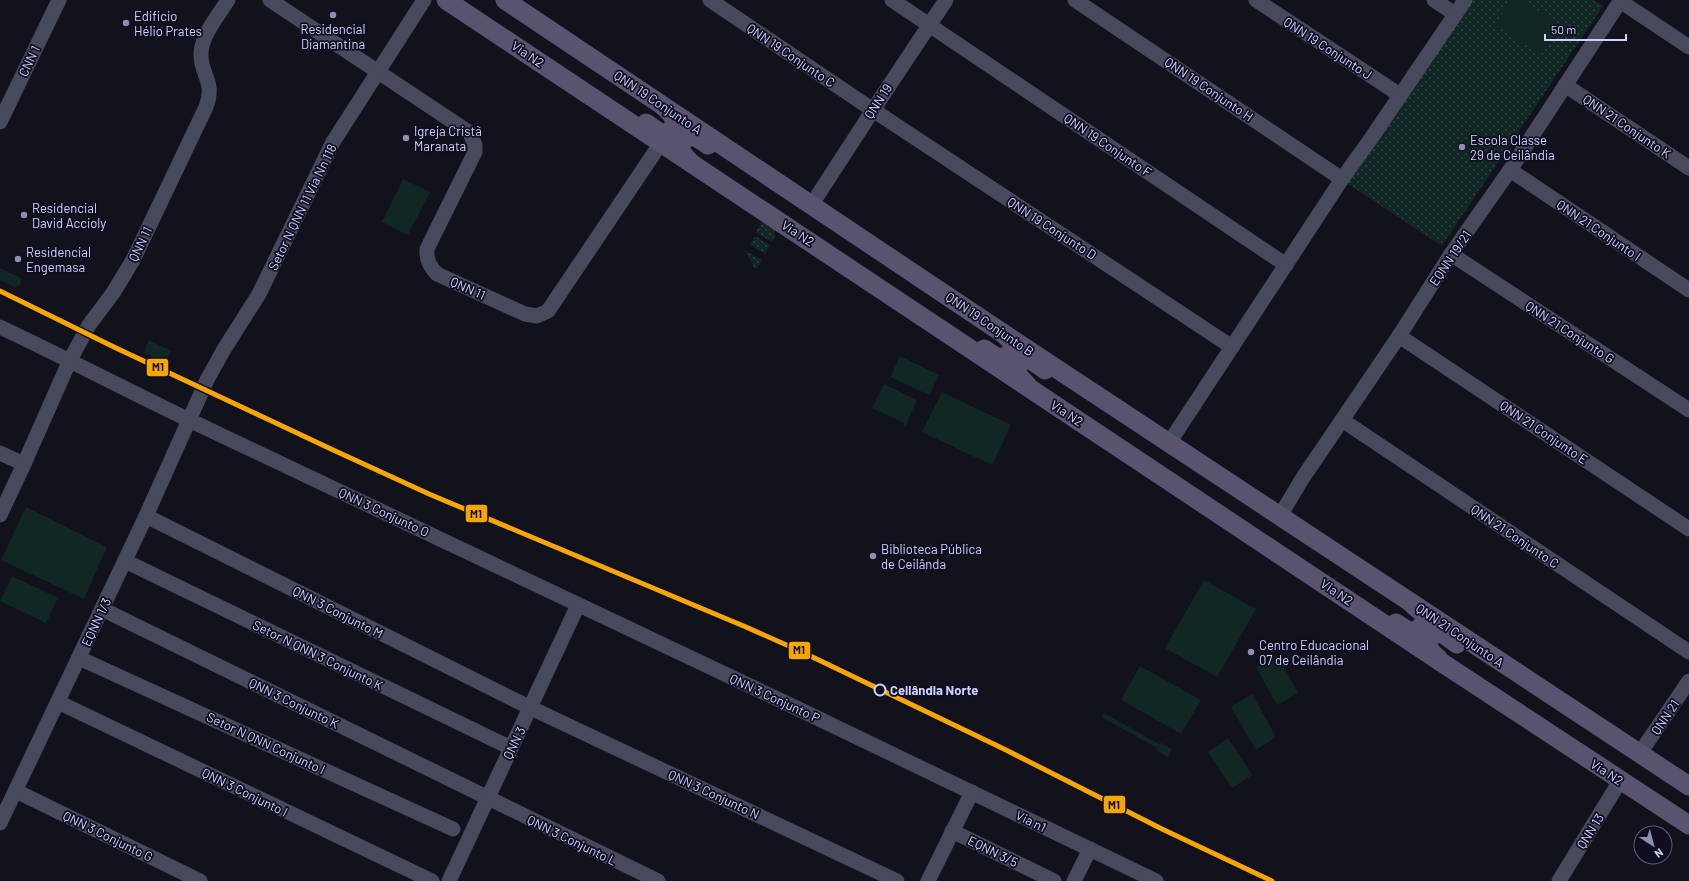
<svg xmlns="http://www.w3.org/2000/svg" width="1689" height="881" viewBox="0 0 1689 881" font-family="Barlow,sans-serif">
  <style>
    .grass { fill: url(#grass-dots) }
    .pitch { fill: #112723 }
    .lines { fill: none; stroke-linecap: round; stroke-linejoin: round }
    .minor { stroke: #47495c; stroke-width: 15 }
    .major { stroke: #59536f; stroke-width: 19 }
    .metro-1-casing { stroke: #0e0e20; stroke-width: 8 }
    .metro-1 { stroke: #f7a600; stroke-width: 5 }
    .poi-dot { fill: #8d8fae; stroke: #0e0e20; stroke-width: 1.5 }
    .stop-dot { fill: #0e0e20; stroke: #cfd2fd; stroke-width: 2 }
    .labels { text-anchor: middle; dominant-baseline: central; stroke-width: 3.5; stroke-linejoin: round; paint-order: stroke }
    .poi-label { font-size: 13px; fill: #cfd2fd; stroke: #0e0e20; text-anchor: start }
    .street-label { font-size: 13px; fill: #cfd2fd; stroke: #0e0e20 }
    .stop-label { font-size: 13px; font-weight: bold; fill: #cfd2fd; stroke: #0e0e20; text-anchor: start }
    .line-badge { stroke: #0e0e20; stroke-width: 1.5 }
    .pale-badge-label { font-size: 11px; text-anchor: middle; font-weight: bold; fill: #111 }
  </style>
  <defs>
    <pattern id="grass-dots" width="8" height="8" patternUnits="userSpaceOnUse"><rect width="8" height="8" fill="#112723"/><path d="M2 2h.1M6 6h.1" fill="none" stroke="#334544" stroke-width="1.8" stroke-linecap="round"/></pattern>
  </defs>
  <rect width="100%" height="100%" fill="#12121c"/>
  <g class="grass">
    <path d="M1469 0H1594L1603 6 1442 246 1347 183Z"/>
    <path d="M764 219 774 225 775 236 772 242 756 232Z"/>
    <path d="M755 236 770 245 765 254 750 245Z"/>
    <path d="M745 251 762 260 756 270Z"/>
  </g>
  <g class="pitch">
    <path d="M1511 0H1522L1561 26 1541 55 1495 25Z"/>
    <path d="M403 179 430 192 408 235 382 222Z"/>
    <path d="M0 268 21 278 20 286 17 285 16 288 0 280Z"/>
    <path d="M149 340 171 351 165 363 144 352Z"/>
    <path d="M900 356 939 375 929 395 890 377Z"/>
    <path d="M884 384 917 400 905 427 904 423 872 408Z"/>
    <path d="M942 392 1011 425 992 465 922 432Z"/>
    <path d="M26 507 107 547 84 599 1 560Z"/>
    <path d="M12 576 58 598 46 623 0 601Z"/>
    <path d="M1204 580 1256 609 1217 677 1165 648Z"/>
    <path d="M1277 655 1298 693 1277 705 1256 667Z"/>
    <path d="M1140 666 1201 700 1181 734 1121 700Z"/>
    <path d="M1252 694 1276 737 1256 750 1231 707Z"/>
    <path d="M1104 713 1159 744 1161 743 1172 749 1168 757 1156 750 1157 748 1101 717Z"/>
    <path d="M1228 738 1252 775 1232 788 1208 752Z"/>
  </g>
  <g class="lines">
    <g class="minor">
      <path d="M270 0 470 133 475 145V152L427 249C426 260 430 267 437 274L525 314 537 316 548 311 667 134"/>
      <path d="M710 0 873 110 1232 347"/>
      <path d="M892 0 1286 265"/>
      <path d="M1075 0 1342 179"/>
      <path d="M1256 0 1400 95"/>
      <path d="M1434 0 1455 14"/>
      <path d="M1620 1 1689 47"/>
      <path d="M1565 85 1689 168"/>
      <path d="M0 122 59 0"/>
      <path d="M1510 170 1689 290"/>
      <path d="M812 204 873 110 946 0"/>
      <path d="M1451 254 1689 410"/>
      <path d="M0 327C70 360 138 396 208 429 525 579 841 728 1156 881"/>
      <path d="M1399 336 1689 529"/>
      <path d="M1342 420 1689 652"/>
      <path d="M1169 443 1342 179 1372 137 1465 0"/>
      <path d="M0 453 24 464"/>
      <path d="M0 515 24 464 70 360 89 325 113 293 133 260 206 107C216 80 200 76 201 53 202 34 219 15 228 0"/>
      <path d="M146 516 531 708 897 881"/>
      <path d="M1280 516 1302 479 1399 336 1451 254 1510 170 1621 0"/>
      <path d="M125 561 511 748"/>
      <path d="M102 609 658 881"/>
      <path d="M79 658 453 829"/>
      <path d="M58 702 432 881"/>
      <path d="M1640 753 1689 681"/>
      <path d="M16 791 200 881"/>
      <path d="M0 823 146 516 207 380 223 351 259 294 333 142 424 0"/>
      <path d="M952 831 1054 881"/>
      <path d="M449 881 578 605"/>
      <path d="M928 881 972 792"/>
      <path d="M1074 881 1090 849"/>
      <path d="M1559 881 1620 781"/>
    </g>
    <g class="major">
      <path d="M446 0 1447 666 1689 825"/>
      <path d="M505 0 998 330 1689 786"/>
      <path d="M646 123 662 134C669 133 678 125 673 117 671 113 667 110 664 107"/>
      <path d="M691 163 680 151 682 141 693 135 708 145"/>
      <path d="M984 349 999 359 1010 354C1017 344 1009 339 1001 332"/>
      <path d="M1028 386 1017 374C1016 369 1017 366 1021 362 1029 356 1038 365 1045 370"/>
      <path d="M1396 623 1410 632C1419 631 1425 625 1425 615L1414 606"/>
      <path d="M1438 658C1435 656 1431 652 1429 648 1425 639 1434 633 1442 633L1457 644"/>
    </g>
    <defs>
      <path id="metro-1" d="M0 291 116 348 331 449 429 494 746 627 800 651 1004 749 1162 829 1272 881"/>
    </defs>
    <use href="#metro-1" class="metro-1-casing"/>
    <use href="#metro-1" class="metro-1"/>
  </g>
  <g class="poi-dot">
    <circle cx="333" cy="15" r="4"/>
    <circle cx="126" cy="23" r="4"/>
    <circle cx="406" cy="138" r="4"/>
    <circle cx="1462" cy="147" r="4"/>
    <circle cx="24" cy="215" r="4"/>
    <circle cx="18" cy="259" r="4"/>
    <circle cx="873" cy="556" r="4"/>
    <circle cx="1251" cy="652" r="4"/>
  </g>
  <circle class="stop-dot" cx="880" cy="690" r="5.5"/>
  <g class="labels">
    <g class="poi-label">
      <text x="134" y="16">Edificio<tspan x="134" dy="15">Hélio Prates</tspan></text>
      <text x="333" y="29" text-anchor="middle">Residencial<tspan x="333" dy="15">Diamantina</tspan></text>
      <text x="414" y="131">Igreja Cristã<tspan x="414" dy="15">Maranata</tspan></text>
      <text x="1470" y="140">Escola Classe<tspan x="1470" dy="15">29 de Ceilândia</tspan></text>
      <text x="32" y="208">Residencial<tspan x="32" dy="15">David Accioly</tspan></text>
      <text x="26" y="252">Residencial<tspan x="26" dy="15">Engemasa</tspan></text>
      <text x="881" y="549">Biblioteca Pública<tspan x="881" dy="15">de Ceilânda</tspan></text>
      <text x="1259" y="645">Centro Educacional<tspan x="1259" dy="15">07 de Ceilândia</tspan></text>
    </g>
    <g class="street-label">
      <text transform="translate(1328 48) rotate(33)">QNN 19 Conjunto J</text>
      <text transform="translate(528 54) rotate(34)">Via N2</text>
      <text transform="translate(791 55) rotate(34)">QNN 19 Conjunto C</text>
      <text transform="translate(29 61) rotate(-64)">CNN 1</text>
      <text transform="translate(1209 89) rotate(34)">QNN 19 Conjunto H</text>
      <text transform="translate(878 101) rotate(-57)">QNN 19</text>
      <text transform="translate(658 102) rotate(34)">QNN 19 Conjunto A</text>
      <text transform="translate(1627 126) rotate(34)">QNN 21 Conjunto K</text>
      <text transform="translate(1108 145) rotate(34)">QNN 19 Conjunto F</text>
      <text transform="translate(302 207) rotate(-64)">Setor N QNN 11 Via Nn 118</text>
      <text transform="translate(1052 228) rotate(33)">QNN 19 Conjunto D</text>
      <text transform="translate(1599 230) rotate(34)">QNN 21 Conjunto I</text>
      <text transform="translate(798 233) rotate(33)">Via N2</text>
      <text transform="translate(140 244) rotate(-64)">QNN 11</text>
      <text transform="translate(1450 258) rotate(-56)">EQNN 19/21</text>
      <text transform="translate(468 288) rotate(24)">QNN 11</text>
      <text transform="translate(990 324) rotate(34)">QNN 19 Conjunto B</text>
      <text transform="translate(1570 332) rotate(33)">QNN 21 Conjunto G</text>
      <text transform="translate(1067 413) rotate(33)">Via N2</text>
      <text transform="translate(1544 432) rotate(34)">QNN 21 Conjunto E</text>
      <text transform="translate(384 512) rotate(25)">QNN 3 Conjunto O</text>
      <text transform="translate(1515 536) rotate(34)">QNN 21 Conjunto C</text>
      <text transform="translate(1337 592) rotate(34)">Via N2</text>
      <text transform="translate(338 612) rotate(27)">QNN 3 Conjunto M</text>
      <text transform="translate(96 622) rotate(-65)">EQNN 1/3</text>
      <text transform="translate(1460 635) rotate(34)">QNN 21 Conjunto A</text>
      <text transform="translate(318 655) rotate(26)">Setor N QNN 3 Conjunto K</text>
      <text transform="translate(775 698) rotate(25)">QNN 3 Conjunto P</text>
      <text transform="translate(294 703) rotate(26)">QNN 3 Conjunto K</text>
      <text transform="translate(1665 717) rotate(-56)">QNN 21</text>
      <text transform="translate(266 743) rotate(25)">Setor N QNN Conjunto I</text>
      <text transform="translate(514 743) rotate(-64)">QNN 3</text>
      <text transform="translate(1607 772) rotate(33)">Via N2</text>
      <text transform="translate(245 792) rotate(26)">QNN 3 Conjunto I</text>
      <text transform="translate(714 794) rotate(25)">QNN 3 Conjunto N</text>
      <text transform="translate(1031 821) rotate(26)">Via n1</text>
      <text transform="translate(1590 831) rotate(-58)">QNN 13</text>
      <text transform="translate(108 836) rotate(26)">QNN 3 Conjunto G</text>
      <text transform="translate(572 840) rotate(26)">QNN 3 Conjunto L</text>
      <text transform="translate(993 851) rotate(26)">EQNN 3/5</text>
    </g>
    <g class="stop-label">
      <text x="890" y="690">Ceilândia Norte</text>
    </g>
  </g>
  <g class="line-badge">
    <rect x="146" y="358" width="23" height="19" rx="4" fill="#f7a600"/>
    <rect x="465" y="504" width="23" height="19" rx="4" fill="#f7a600"/>
    <rect x="788" y="641" width="23" height="19" rx="4" fill="#f7a600"/>
    <rect x="1103" y="795" width="23" height="19" rx="4" fill="#f7a600"/>
  </g>
  <g class="pale-badge-label">
    <text x="158" y="371">M1</text>
    <text x="476" y="518">M1</text>
    <text x="799" y="654">M1</text>
    <text x="1114" y="809">M1</text>
  </g>
  <g transform="translate(1653 845) rotate(144)"><circle r="19" fill="#0e0e20" stroke="#5b5c78"/>
  <path d="M0-3L7 15L0 10L-7 15Z" fill="#8d8fae"/>
  <text y="-6" font-size="11" font-weight="bold" text-anchor="middle" fill="#cfd2fd">N</text>
  </g>
  <path d="M1545 34v6h81v-6" fill="none" stroke="#cfd2fd" stroke-width="2"/>
  <text x="1551" y="34" font-size="12" fill="#cfd2fd" stroke="#0e0e20" stroke-width="3" paint-order="stroke">50 m</text>
</svg>
